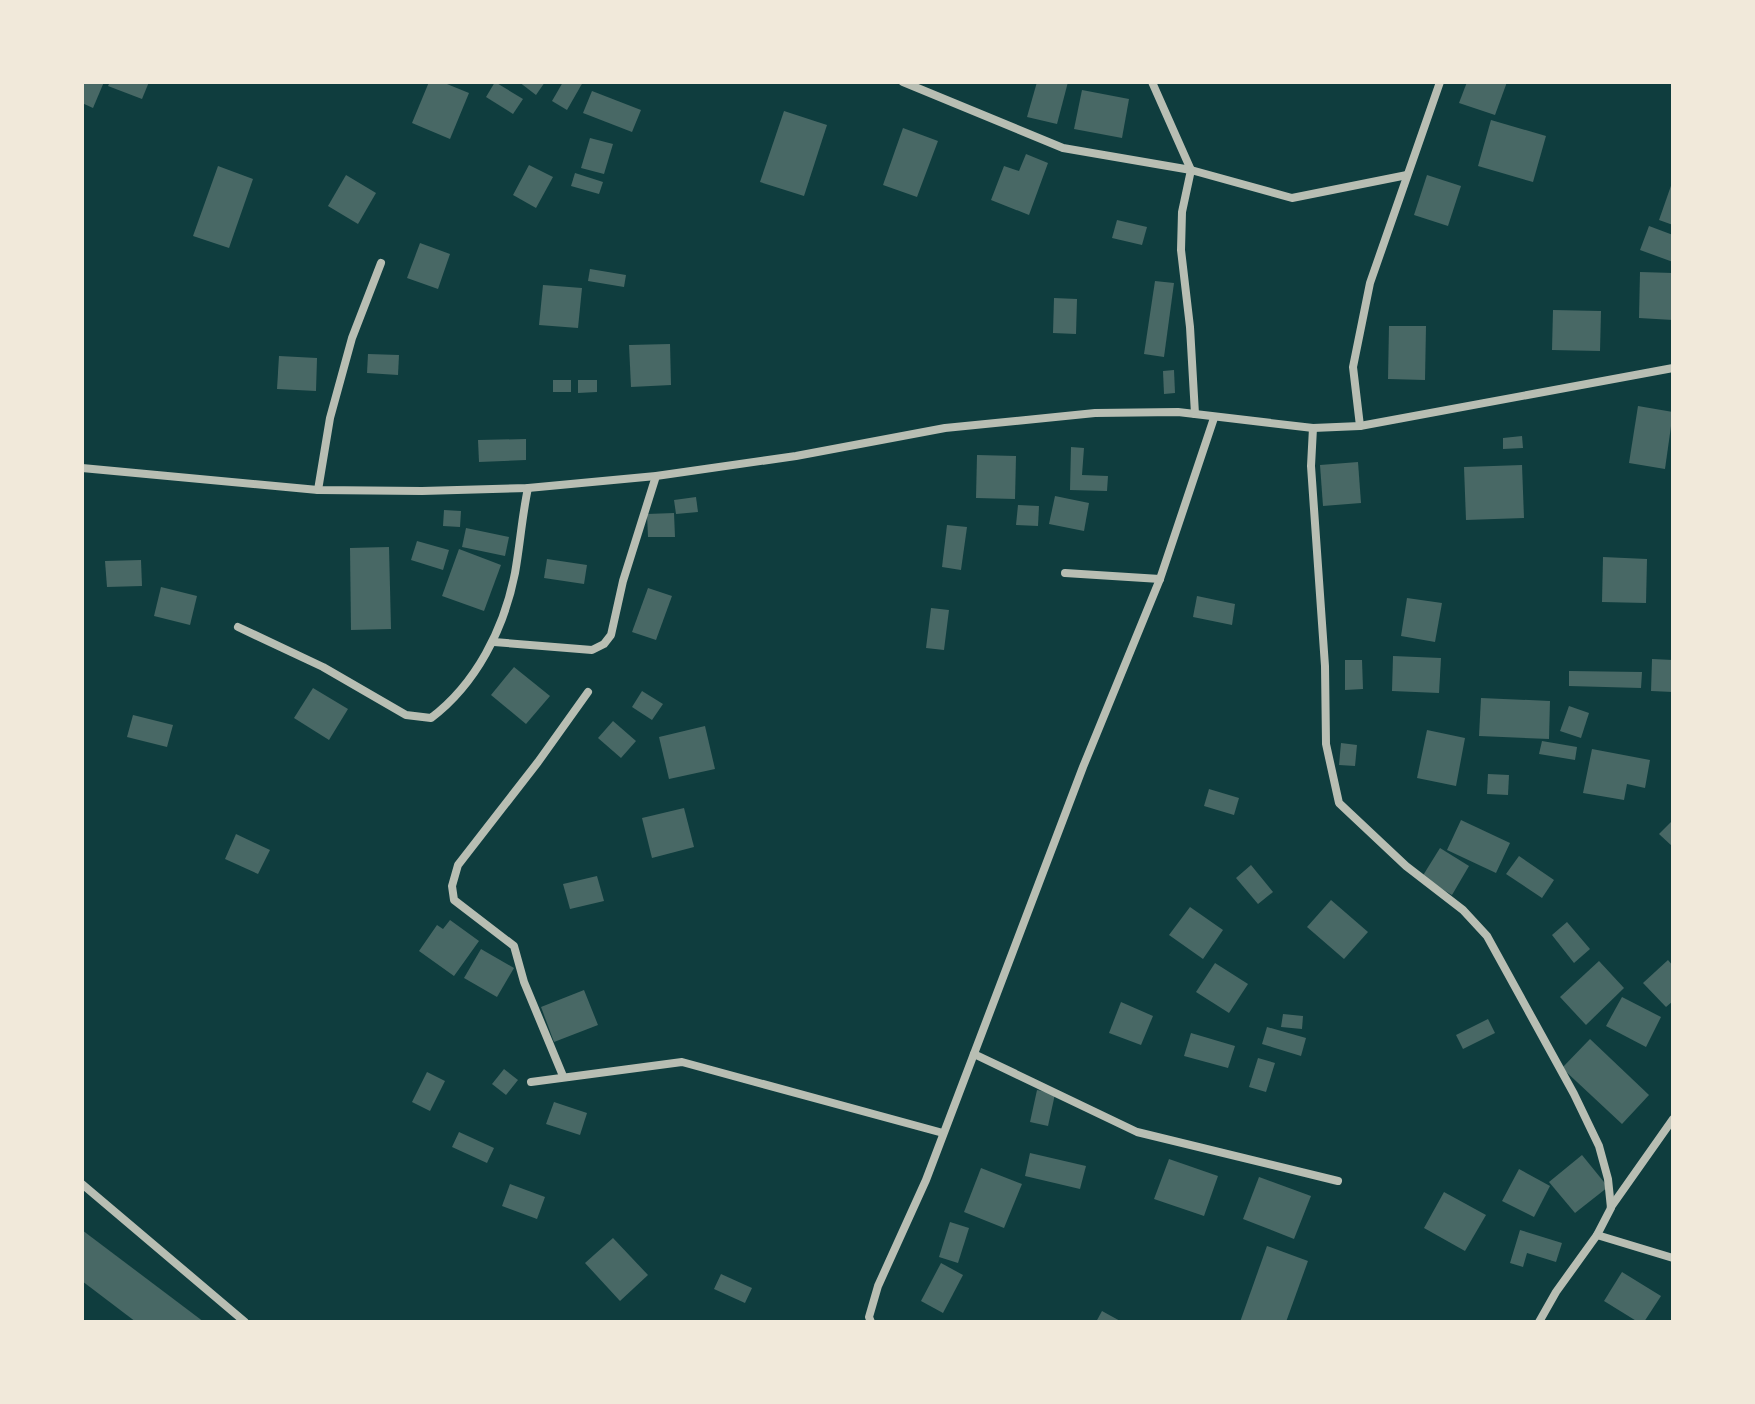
<svg xmlns="http://www.w3.org/2000/svg" width="1755" height="1404" viewBox="0 0 1755 1404" font-family="Signika,sans-serif">
  <style>
    .building { fill: #486865 }
    .lines { fill: none; stroke-linecap: round; stroke-linejoin: round }
    .minor { stroke: #b8beb3; stroke-width: 8 }
  </style>
  <rect width="100%" height="100%" fill="#0f3d3e"/>
  <g class="building">
    <path d="M82 82H104L93 108 82 103Z"/>
    <path d="M110 82H149L142 99 108 86Z"/>
    <path d="M429 82H442L469 93 450 139 412 123Z"/>
    <path d="M495 82 523 99 513 114 486 97Z"/>
    <path d="M519 82H545L536 95Z"/>
    <path d="M563 82H583L567 110 552 101Z"/>
    <path d="M1037 82H1068L1057 124 1027 117Z"/>
    <path d="M1467 82H1507L1495 115 1459 103Z"/>
    <path d="M1082 90 1129 99 1122 138 1074 129Z"/>
    <path d="M592 91 641 110 632 132 583 113Z"/>
    <path d="M784 111 827 125 804 196 760 182Z"/>
    <path d="M1491 120 1546 136 1533 182 1478 166Z"/>
    <path d="M903 128 938 141 917 197 883 185Z"/>
    <path d="M590 138 613 144 604 174 581 168Z"/>
    <path d="M1026 154 1048 163 1029 215 991 200 1004 166 1019 171Z"/>
    <path d="M529 165 553 177 536 208 513 195Z"/>
    <path d="M218 166 253 179 229 248 193 236Z"/>
    <path d="M575 173 603 182 599 194 571 186Z"/>
    <path d="M346 175 376 193 358 224 328 206Z"/>
    <path d="M1427 175 1461 186 1448 226 1414 215Z"/>
    <path d="M1673 180V225L1659 220Z"/>
    <path d="M1117 220 1147 227 1142 245 1112 238Z"/>
    <path d="M1649 226 1673 235V262L1640 250Z"/>
    <path d="M420 243 450 254 438 289 407 278Z"/>
    <path d="M590 269 626 275 624 287 588 281Z"/>
    <path d="M1640 272 1673 273V320L1639 318Z"/>
    <path d="M1155 281 1174 283 1164 357 1144 354Z"/>
    <path d="M543 285 582 288 578 328 539 325Z"/>
    <path d="M1054 298 1077 299 1076 334 1053 333Z"/>
    <path d="M1553 310 1601 311 1600 351 1552 350Z"/>
    <path d="M1389 326H1426L1425 380 1388 379Z"/>
    <path d="M670 344 671 385 631 387 629 345Z"/>
    <path d="M368 354 399 355 398 375 367 373Z"/>
    <path d="M279 356 317 358 316 391 277 389Z"/>
    <path d="M1174 370 1175 393 1164 394 1163 371Z"/>
    <rect x="553" y="380" width="18" height="12"/>
    <path d="M578 380H597V392L578 393Z"/>
    <path d="M1638 406 1673 412 1665 469 1629 463Z"/>
    <path d="M1522 436 1523 448 1503 449V438Z"/>
    <path d="M526 439V460L479 462 478 440Z"/>
    <path d="M1071 447 1084 448 1082 475 1108 476 1107 491 1070 490Z"/>
    <path d="M977 455 1016 456 1015 499 976 498Z"/>
    <path d="M1358 462 1361 503 1323 506 1320 465Z"/>
    <path d="M1522 465 1524 518 1466 520 1464 467Z"/>
    <path d="M1055 496 1089 503 1084 531 1049 524Z"/>
    <path d="M696 497 698 512 676 514 674 500Z"/>
    <path d="M1018 505 1039 506 1038 526 1016 525Z"/>
    <path d="M444 510 461 511 460 527 443 526Z"/>
    <path d="M674 513 675 537H648L647 514Z"/>
    <path d="M947 525 967 527 961 570 942 567Z"/>
    <path d="M466 528 509 537 505 556 462 547Z"/>
    <path d="M417 541 449 550 443 570 411 560Z"/>
    <path d="M389 547 391 629 351 630 350 548Z"/>
    <path d="M459 549 501 565 484 611 442 596Z"/>
    <path d="M1603 557 1647 559 1646 603 1602 602Z"/>
    <path d="M547 559 587 565 584 584 544 578Z"/>
    <path d="M141 560 142 586 107 587 105 561Z"/>
    <path d="M161 587 197 596 190 625 154 616Z"/>
    <path d="M648 588 672 596 656 640 632 632Z"/>
    <path d="M1197 596 1235 604 1232 625 1193 617Z"/>
    <path d="M1407 598 1442 603 1435 642 1401 636Z"/>
    <path d="M931 608 949 610 944 650 926 648Z"/>
    <path d="M1393 656 1441 658 1439 693 1392 691Z"/>
    <path d="M1652 659 1673 660V692L1651 691Z"/>
    <path d="M1345 660H1362L1363 689 1345 690Z"/>
    <path d="M514 667 550 696 526 724 491 695Z"/>
    <path d="M1569 671 1642 672 1641 688 1569 686Z"/>
    <path d="M313 688 348 709 329 740 294 718Z"/>
    <path d="M642 691 663 704 652 720 632 707Z"/>
    <path d="M1481 698 1550 701 1549 739 1479 736Z"/>
    <path d="M1569 706 1589 713 1581 738 1560 731Z"/>
    <path d="M133 715 173 725 167 747 127 737Z"/>
    <path d="M613 721 636 741 621 758 598 738Z"/>
    <path d="M705 726 715 769 669 779 659 737Z"/>
    <path d="M1427 730 1465 738 1456 786 1417 778Z"/>
    <path d="M1542 741 1577 747 1575 760 1539 754Z"/>
    <path d="M1341 743 1357 745 1355 766 1339 765Z"/>
    <path d="M1592 749 1650 760 1645 788 1627 784 1624 800 1583 793Z"/>
    <path d="M1488 774 1509 775 1508 795 1487 794Z"/>
    <path d="M1209 789 1239 798 1234 815 1204 806Z"/>
    <path d="M684 808 694 847 652 858 642 818Z"/>
    <path d="M1461 820 1510 843 1496 873 1447 850Z"/>
    <path d="M1673 820V847L1659 834Z"/>
    <path d="M236 834 270 850 258 874 225 859Z"/>
    <path d="M1440 848 1469 866 1452 895 1422 877Z"/>
    <path d="M1519 856 1554 880 1542 898 1506 874Z"/>
    <path d="M1251 865 1273 892 1258 904 1236 878Z"/>
    <path d="M597 876 604 901 570 909 563 884Z"/>
    <path d="M1331 900 1368 932 1344 959 1307 927Z"/>
    <path d="M1190 907 1223 930 1203 959 1169 935Z"/>
    <path d="M450 920 479 941 454 976 419 951 437 925 443 929Z"/>
    <path d="M1567 922 1590 949 1574 963 1552 935Z"/>
    <path d="M481 949 514 968 497 997 464 978Z"/>
    <path d="M1668 960 1673 966V1001L1666 1007 1643 983Z"/>
    <path d="M1599 961 1624 988 1586 1025 1560 997Z"/>
    <path d="M1215 963 1248 984 1229 1013 1196 992Z"/>
    <path d="M584 990 598 1025 554 1042 541 1007Z"/>
    <path d="M1622 997 1661 1017 1646 1047 1606 1026Z"/>
    <path d="M1121 1002 1153 1016 1141 1045 1109 1033Z"/>
    <path d="M1283 1014 1303 1016 1302 1029 1281 1027Z"/>
    <path d="M1488 1019 1495 1033 1463 1049 1456 1035Z"/>
    <path d="M1267 1027 1306 1038 1301 1056 1262 1044Z"/>
    <path d="M1191 1033 1235 1046 1228 1068 1184 1056Z"/>
    <path d="M1590 1039 1649 1095 1622 1124 1562 1068Z"/>
    <path d="M1258 1058 1275 1063 1266 1092 1249 1087Z"/>
    <path d="M504 1069 518 1080 506 1095 492 1084Z"/>
    <path d="M427 1072 445 1081 430 1111 412 1102Z"/>
    <path d="M1037 1090 1055 1094 1048 1126 1030 1122Z"/>
    <path d="M554 1102 587 1113 580 1135 546 1124Z"/>
    <path d="M459 1132 494 1148 487 1163 452 1147Z"/>
    <path d="M1030 1153 1086 1166 1080 1189 1025 1176Z"/>
    <path d="M1582 1155 1608 1187 1575 1213 1549 1182Z"/>
    <path d="M1169 1159 1218 1176 1204 1216 1154 1199Z"/>
    <path d="M981 1168 1022 1184 1004 1228 964 1212Z"/>
    <path d="M1519 1169 1550 1186 1534 1217 1502 1201Z"/>
    <path d="M1259 1177 1311 1196 1294 1239 1243 1219Z"/>
    <path d="M510 1184 545 1197 537 1219 502 1206Z"/>
    <path d="M1444 1192 1486 1215 1465 1251 1424 1228Z"/>
    <path d="M950 1222 969 1228 958 1263 939 1257Z"/>
    <path d="M82 1230 204 1322H136L82 1281Z"/>
    <path d="M1520 1230 1562 1243 1556 1262 1527 1253 1523 1267 1510 1263Z"/>
    <path d="M613 1238 648 1275 620 1301 585 1263Z"/>
    <path d="M1267 1246 1308 1261 1286 1322H1240Z"/>
    <path d="M941 1263 963 1275 943 1313 921 1301Z"/>
    <path d="M1622 1272 1661 1296 1644 1322H1638L1604 1301Z"/>
    <path d="M721 1274 752 1288 745 1303 714 1289Z"/>
    <path d="M1102 1311 1122 1322H1096Z"/>
  </g>
  <g class="lines">
    <g class="minor">
      <path d="M903 82 1063 148 1191 170 1292 198 1407 175"/>
      <path d="M1152 82 1191 170 1182 212 1181 250 1190 327 1195 414"/>
      <path d="M1360 426 1353 367 1370 283 1440 82"/>
      <path d="M1313 428 1311 466 1325 666 1326 744 1339 803 1406 866 1463 910 1487 936 1574 1094 1599 1146 1608 1179 1611 1208 1597 1235 1556 1292 1539 1322"/>
      <path d="M82 468 318 490 422 491 528 488 656 476 796 456 945 428 1095 413 1178 412 1313 428 1360 426 1673 368"/>
      <path d="M318 490 330 418 352 338 381 263"/>
      <path d="M1065 573 1160 579"/>
      <path d="M238 627 323 667 406 715 431 718C476 684 504 629 515 573 520 545 522 516 528 488"/>
      <path d="M494 642 592 650 604 644 611 635 623 581 656 476"/>
      <path d="M974 1054 1137 1132 1338 1181"/>
      <path d="M563 1076 524 982 514 946 454 900 452 886 458 865 538 762 588 692"/>
      <path d="M531 1082 682 1062 943 1133"/>
      <path d="M82 1184 245 1322"/>
      <path d="M1611 1207 1673 1119"/>
      <path d="M1597 1235 1673 1258"/>
      <path d="M871 1322 869 1317 878 1286 926 1180 1083 767 1160 579 1214 418"/>
    </g>
  </g>
  <rect width="1755" height="1404" fill="none" stroke="#f1e9da" stroke-width="168"/>
</svg>
